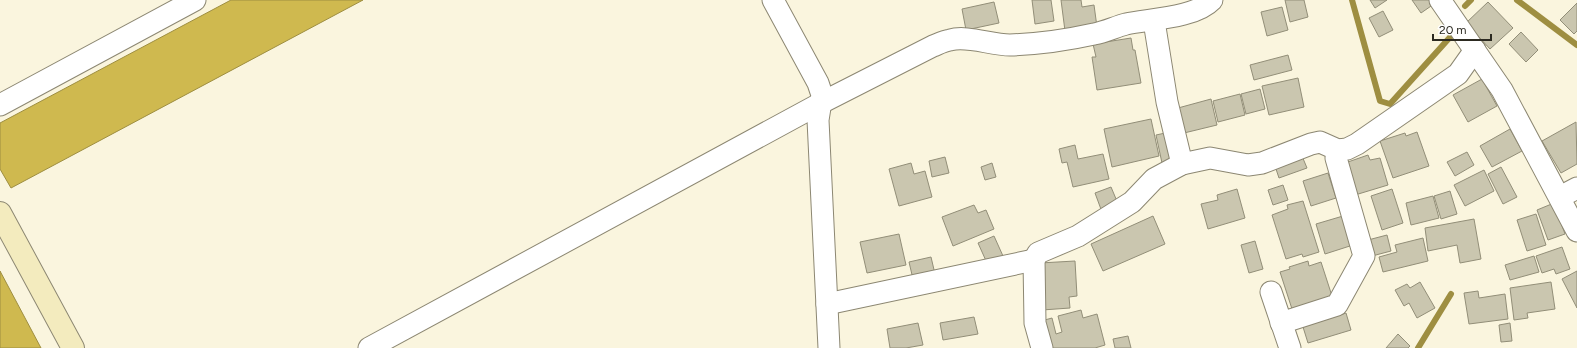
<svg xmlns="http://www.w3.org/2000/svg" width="1577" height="348" viewBox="0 0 1577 348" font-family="Figtree,sans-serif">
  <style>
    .water { fill: #cfb94f; stroke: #9e8e41 }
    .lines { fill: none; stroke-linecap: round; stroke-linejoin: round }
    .stream { stroke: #9e8e41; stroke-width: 6 }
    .building { fill: #cac6af; stroke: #928e78 }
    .street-casing { stroke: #8c8772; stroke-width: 23 }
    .secondary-casing { stroke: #8c8772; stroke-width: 24 }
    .street { stroke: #fff; stroke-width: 21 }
    .secondary { stroke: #f3ebbe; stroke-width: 22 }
  </style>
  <rect width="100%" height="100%" fill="#faf5de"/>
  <g class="water">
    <path d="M231 0H363L11 188 0 169V123Z"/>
    <path d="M0 271 41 348H0Z"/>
  </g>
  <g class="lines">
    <g class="stream">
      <path d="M1352 0 1380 101 1390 104 1452 35"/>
      <path d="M1517 0 1577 45"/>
      <path d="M1465 6 1471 0"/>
      <path d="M1418 348 1451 294"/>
    </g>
  </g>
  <g class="building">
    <path d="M1032 0H1051L1054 21 1035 24Z"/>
    <path d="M1061 0H1081L1082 7 1094 5 1097 27 1065 31Z"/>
    <path d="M1285 0H1304L1308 17 1290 22Z"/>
    <path d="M1370 0H1387L1375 8Z"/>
    <path d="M1412 0H1432L1434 4 1421 13Z"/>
    <path d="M994 2 999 23 966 30 962 9Z"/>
    <path d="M1488 2 1513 28 1490 49 1466 23Z"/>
    <path d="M1577 3V31L1574 34 1560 20Z"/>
    <path d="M1282 7 1288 30 1267 36 1261 12Z"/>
    <path d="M1383 11 1393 30 1379 37 1369 18Z"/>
    <path d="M1521 32 1538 50 1526 62 1509 44Z"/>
    <path d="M1131 38 1133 50H1135L1141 83 1097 90 1092 57H1096L1093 44Z"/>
    <path d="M1288 55 1292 70 1254 80 1250 65Z"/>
    <path d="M1298 78 1304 107 1269 115 1262 86Z"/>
    <path d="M1482 79 1497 106 1468 122 1453 95Z"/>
    <path d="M1260 89 1265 109 1246 114 1241 94Z"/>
    <path d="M1240 94 1245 115 1218 122 1213 101Z"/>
    <path d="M1211 99 1217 125 1184 133 1178 108Z"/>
    <path d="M1151 119 1159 156 1112 167 1104 129Z"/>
    <path d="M1576 122 1577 164 1561 173 1542 141Z"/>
    <path d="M1510 129 1522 151 1492 167 1480 146Z"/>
    <path d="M1170 132 1176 160 1162 163 1156 135Z"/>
    <path d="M1417 132 1429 166 1393 178 1380 141 1405 133 1406 136Z"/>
    <path d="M1075 145 1078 159 1103 154 1109 179 1073 187 1067 162 1062 163 1059 149Z"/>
    <path d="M1467 152 1474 165 1455 176 1447 162Z"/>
    <path d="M1368 155 1370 160 1380 158 1388 185 1355 195 1345 163Z"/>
    <path d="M1302 156 1307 168 1279 178 1275 166Z"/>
    <path d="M945 157 949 173 932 177 929 161Z"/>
    <path d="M911 163 914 174 925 171 932 197 899 206 889 169Z"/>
    <path d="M992 163 996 177 985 180 981 167Z"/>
    <path d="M1501 167 1517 197 1503 204 1488 174Z"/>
    <path d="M1484 170 1494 191 1465 206 1454 185Z"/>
    <path d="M1328 173 1336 198 1311 206 1303 181Z"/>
    <path d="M1283 185 1288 200 1273 205 1268 190Z"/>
    <path d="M1111 187 1119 206 1102 212 1095 193Z"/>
    <path d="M1237 189 1245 218 1208 229 1201 204 1218 200 1217 195Z"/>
    <path d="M1392 189 1403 223 1382 230 1371 196Z"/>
    <path d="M1450 191 1457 214 1441 219 1434 196Z"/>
    <path d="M1433 196 1439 218 1411 225 1406 203Z"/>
    <path d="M1303 201 1319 252 1303 257 1302 254 1286 259 1272 215 1288 209 1287 205Z"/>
    <path d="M1554 203 1565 234 1548 240 1537 210Z"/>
    <path d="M974 205 978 213 986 210 994 229 953 246 942 217Z"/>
    <path d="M1536 214 1546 245 1527 251 1517 220Z"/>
    <path d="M1153 216 1165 244 1103 271 1091 244Z"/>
    <path d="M1343 216 1353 245 1325 254 1316 224Z"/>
    <path d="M1474 219 1481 259 1460 263 1457 245 1428 251 1425 228Z"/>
    <path d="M899 234 906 265 867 273 860 242Z"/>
    <path d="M1387 235 1391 251 1372 256 1368 240Z"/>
    <path d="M994 236 1003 256 987 263 978 243Z"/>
    <path d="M1423 238 1428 261 1383 272 1379 257 1397 252 1395 245Z"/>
    <path d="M1255 241 1263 269 1249 273 1241 245Z"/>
    <path d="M1562 247 1570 269 1556 274 1554 269 1542 273 1536 256Z"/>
    <path d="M1534 256 1539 272 1510 280 1505 265Z"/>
    <path d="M931 257 935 274 913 279 909 262Z"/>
    <path d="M1075 261 1077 296 1069 297 1070 308 1042 310 1040 263Z"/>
    <path d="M1308 261 1309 266 1321 262 1332 296 1292 309 1280 272 1290 269 1289 267Z"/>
    <path d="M1577 271V308L1562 279Z"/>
    <path d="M1420 282 1435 308 1417 318 1409 303 1404 306 1395 290 1407 284 1410 288Z"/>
    <path d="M1551 282 1555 309 1527 313 1528 318 1514 320 1510 288Z"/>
    <path d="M1478 291 1479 298 1505 294 1508 319 1469 324 1464 293Z"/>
    <path d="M1081 310 1083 318 1097 314 1105 345 1095 348H1048L1041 321 1052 318 1056 334 1062 332 1058 316Z"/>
    <path d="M1346 313 1351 330 1308 343 1303 327Z"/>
    <path d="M974 317 978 334 943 340 940 323Z"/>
    <path d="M918 323 923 345 906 348H890L887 329Z"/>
    <path d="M1510 323 1512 341 1501 342 1499 325Z"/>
    <path d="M1398 334 1410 346 1408 348H1386Z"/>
    <path d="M1128 336 1131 348H1115L1113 339Z"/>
  </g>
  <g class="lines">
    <defs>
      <g id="street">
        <path d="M773 0 818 83 822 95 818 120 829 348"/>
        <path d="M1440 0 1502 90 1577 231"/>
        <path d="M1154 21 1167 102 1182 164"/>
        <path d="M0 105 195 0"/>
        <path d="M1560 197 1577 188"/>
        <path d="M1271 292 1290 348"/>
        <path d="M827 304 1034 260"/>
        <path d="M1281 323 1337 305 1364 256 1336 158 1338 150"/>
        <path d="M369 348 821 103 933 46C938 44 944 41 950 40 967 35 991 45 1010 45 1038 44 1067 40 1094 34 1105 32 1115 27 1126 24 1150 19 1195 18 1212 0"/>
        <path d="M1042 348 1035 323 1034 260 1038 253 1078 236 1132 202 1154 179 1182 164 1210 158 1248 165 1262 163 1311 144 1320 142 1338 150 1347 149 1357 144 1458 74 1475 50"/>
      </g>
      <path id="secondary" d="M0 213 73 348"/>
    </defs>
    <use href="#street" class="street-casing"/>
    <use href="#secondary" class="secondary-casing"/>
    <use href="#street" class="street"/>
    <use href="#secondary" class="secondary"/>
  </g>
  <path d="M1433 34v6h58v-6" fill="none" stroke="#2c2a21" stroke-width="2"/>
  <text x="1439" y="34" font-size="12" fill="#2c2a21" stroke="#ffffff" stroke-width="3" paint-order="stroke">20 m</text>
</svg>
